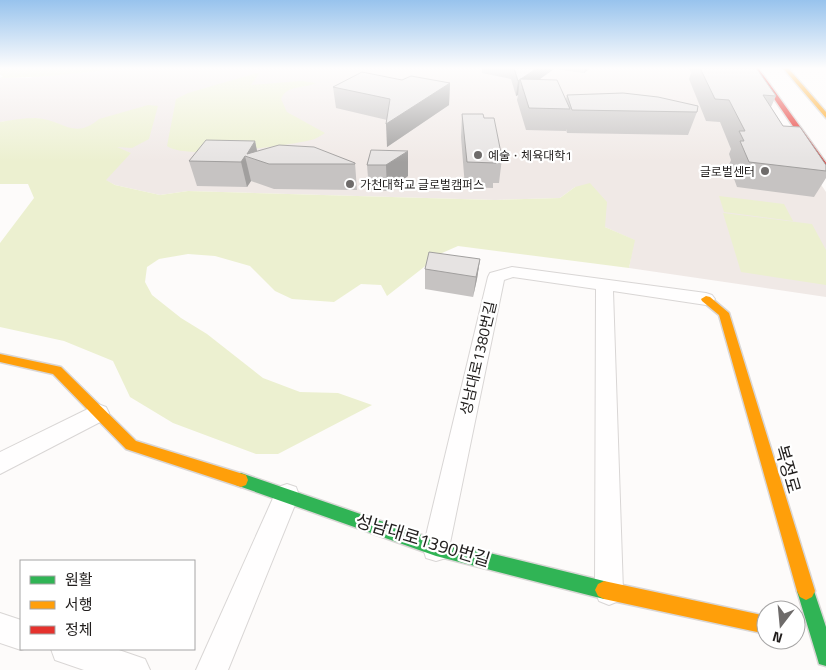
<svg xmlns="http://www.w3.org/2000/svg" width="826" height="670" viewBox="0 0 826 670" font-family="'Titillium Web','Noto Sans KR',sans-serif">
  <style>
    .built { fill: #f0e9e6 }
    .green { fill: #ecf0d0 }
    .lines { fill: none; stroke-linecap: round; stroke-linejoin: round }
    .street-casing { stroke: #d9d6d5; stroke-width: 2 }
    .fast-casing { stroke: #d9d6d5; stroke-width: 3 }
    .slow-casing { stroke: #d9d6d5; stroke-width: 3 }
    .jam-casing { stroke: #d9d6d5; stroke-width: 3 }
    .street { fill: #fffefe; fill-rule: evenodd }
    .fast { fill: #30b455; fill-rule: evenodd }
    .slow { fill: #ff9f0a; fill-rule: evenodd }
    .jam { fill: #e5322d; fill-rule: evenodd }
    .wall { fill: #c6c3c2 }
    .shaded-wall { fill: #a19f9e }
    .building { fill: #e6e3e2; stroke: #a19f9e }
    .poi-dot { fill: #6e6b6a; stroke: #fff; stroke-width: 2 }
    .labels { text-anchor: middle; dominant-baseline: central; stroke-width: 4.5; stroke-linejoin: round; paint-order: stroke }
    .far-poi-label { font-size: 12px; fill: #211e1d; stroke: #fff; text-anchor: start }
    .street-label { font-size: 15px; fill: #211e1d; stroke: #fff }
    .near-street-label { font-size: 18px; fill: #211e1d; stroke: #fff }
  </style>
  <rect width="100%" height="100%" fill="#fdfbfa"/>
  <path class="built" d="M130 68H743L826 192V297L629 268 634 240 605 227 575 187 560 198 495 200 188 191 160 195 115 185 105 180 130 153 45 120 36 118 0 122V78H29L46 74Z"/>
  <g class="green">
    <path d="M0 68H130C87 72 42 78 0 78L3 76 0 75Z"/>
    <path d="M260 72 251 85 301 81 316 83C304 89 287 84 281 99L287 112 325 133C320 136 316 139 311 140 287 146 184 160 167 146L176 99 188 93Z"/>
    <path d="M148 105 158 106 149 139 132 148 117 147 131 153 106 180 115 185 160 195 188 191 495 200 560 198 575 187 590 183 607 202 605 227 635 240 629 268 458 246 442 253 387 296 381 285 361 284 334 302 292 299 275 291 250 266 215 256 188 254 159 259 147 267 145 282 152 295 181 318 207 334 263 378 300 392 338 393 372 405 278 454H256L173 423 130 397 113 361 64 341 0 327V243L34 198 28 184H0V122C12 120 24 118 36 118 62 119 74 141 99 119Z"/>
    <path d="M719 196 784 204 793 221 724 212Z"/>
    <path d="M723 213 812 224 826 250V285L741 272Z"/>
  </g>
  <g class="lines">
    <defs>
      <g id="street">
        <path d="M512 267 706 293 712 295 715 299 712 303 706 305 613 291 623 591 619 601 609 605 599 601 595 591 596 289 513 277 504 280 449 548 446 558 436 561 426 558 423 548 488 277 490 273Z"/>
        <path d="M98 404 106 407 109 413 106 419 0 474V452Z"/>
        <path d="M287 484 296 487 299 495 228 670H196L278 487Z"/>
        <path d="M0 613 21 620V649H24L21 650 0 643Z"/>
        <path d="M51 649H116L145 659 150 670H84L55 660Z"/>
      </g>
      <g id="fast">
        <path d="M241 473 436 540 604 581 610 584 613 590 610 596 604 599 436 556 236 485 234 480 236 475Z"/>
        <path d="M806 582 812 585 826 627V666L819 664 817 657 797 591 800 585Z"/>
      </g>
      <g id="slow">
        <path d="M783 68H788L826 112V118Z"/>
        <path d="M706 296 710 297 729 313 815 591 812 597 806 600 800 597 797 591 719 315 702 301 701 299Z"/>
        <path d="M0 354 61 367 136 441 246 475 248 480 246 485 241 487 126 449 53 374 0 362Z"/>
        <path d="M604 581 766 616V634L604 599 598 596 595 590 598 584Z"/>
      </g>
      <path id="jam" d="M753 68H758L826 163V170H823Z"/>
    </defs>
    <use href="#street" class="street-casing"/>
    <use href="#fast" class="fast-casing"/>
    <use href="#slow" class="slow-casing"/>
    <use href="#jam" class="jam-casing"/>
    <use href="#street" class="street"/>
    <use href="#fast" class="fast"/>
    <use href="#slow" class="slow"/>
    <use href="#jam" class="jam"/>
  </g>
  <g class="wall">
    <path d="M482 68H590L584 73 554 69 540 79 566 99 567 95 697 112 688 135 567 133 566 129V131L526 130 517 100 518 95 516 96 511 79 482 73Z"/>
    <path d="M689 68H756L776 96 771 107 783 126 826 165V178L814 197 737 187 729 165 731 160 729 154 731 149 720 122 706 121 689 79 691 73Z"/>
    <path d="M402 80 450 83 449 105 387 147V120L336 108 333 87Z"/>
    <path d="M462 114 484 118 502 158 499 183H493V188L465 187 461 137Z"/>
    <path d="M255 141 257 151 355 163 357 190 274 189 251 181 247 187 197 186 189 161Z"/>
    <path d="M371 150 408 176 387 191 369 190 367 165Z"/>
    <path d="M480 259 477 279 473 297 425 289V269Z"/>
  </g>
  <g class="shaded-wall">
    <path d="M537 68H554V69L523 91 520 79Z"/>
    <path d="M585 68H590L584 73Z"/>
    <path d="M520 79 518 95 516 96 518 81Z"/>
    <path d="M450 83 449 105 387 147 386 124Z"/>
    <path d="M255 141 259 161 247 154Z"/>
    <path d="M408 151V176L387 191 386 165Z"/>
    <path d="M245 156 251 181 247 187 241 162Z"/>
    <path d="M480 259 477 279 473 297 476 277Z"/>
  </g>
  <g class="building">
    <path d="M514 68H537L518 81Z"/>
    <path d="M700 68H756L776 96 763 95 783 126 800 127 826 165V171L749 162 740 141H744L739 131H745L729 100 715 99Z"/>
    <path d="M362 72 402 80 411 76 450 83 386 124 390 99 333 87Z"/>
    <path d="M520 79 557 80 570 109 529 108Z"/>
    <path d="M623 93 658 97 698 106 697 112 572 110 567 95Z"/>
    <path d="M462 114H483L484 118H494L502 158H495L496 163 467 162Z"/>
    <path d="M206 140 255 141 247 154 279 145 314 147 355 163V164H269L245 156 241 162 189 161Z"/>
    <path d="M371 150 408 151 386 165H367Z"/>
    <path d="M429 252 480 259 476 277 425 269Z"/>
  </g>
  <linearGradient id="sky" x2="0" y2="1"><stop stop-color="#98c3ed"/><stop offset="0.42" stop-color="#fefdfd"/><stop offset="1" stop-color="#fefdfd" stop-opacity="0"/></linearGradient>
  <rect width="826" height="162" fill="url(#sky)"/>
  <g class="poi-dot">
    <circle cx="478" cy="155" r="5"/>
    <circle cx="765" cy="171" r="5"/>
    <circle cx="350" cy="184" r="5"/>
  </g>
  <g class="labels">
    <g class="far-poi-label">
      <text x="488" y="155">예술ㆍ체육대학1</text>
      <text x="755" y="171" text-anchor="end">글로벌센터</text>
      <text x="360" y="184">가천대학교 글로벌캠퍼스</text>
    </g>
    <g class="street-label">
      <text transform="translate(478 358) rotate(-77)">성남대로1380번길</text>
    </g>
    <g class="near-street-label">
      <text transform="translate(788 469) rotate(74)">복정로</text>
      <text transform="translate(423 540) rotate(17)">성남대로1390번길</text>
    </g>
  </g>
  <rect x="20" y="560" width="175" height="90" fill="#ffffff" stroke="#a6a5a5"/>
  <rect x="30" y="576" width="25" height="8" fill="#30b455" stroke="#a6a5a5"/>
  <text x="65" y="585" font-size="15" fill="#211e1d">원활</text>
  <rect x="30" y="601" width="25" height="8" fill="#ff9f0a" stroke="#a6a5a5"/>
  <text x="65" y="610" font-size="15" fill="#211e1d">서행</text>
  <rect x="30" y="626" width="25" height="8" fill="#e5322d" stroke="#a6a5a5"/>
  <text x="65" y="635" font-size="15" fill="#211e1d">정체</text>
  <g transform="translate(781 625) rotate(196)"><circle r="24" fill="#ffffff" stroke="#a6a5a5"/>
  <path d="M0-4L9 19L0 12L-9 19Z" fill="#6e6b6a"/>
  <text y="-8" font-size="14" font-weight="bold" text-anchor="middle" fill="#211e1d">N</text>
  </g>
</svg>
